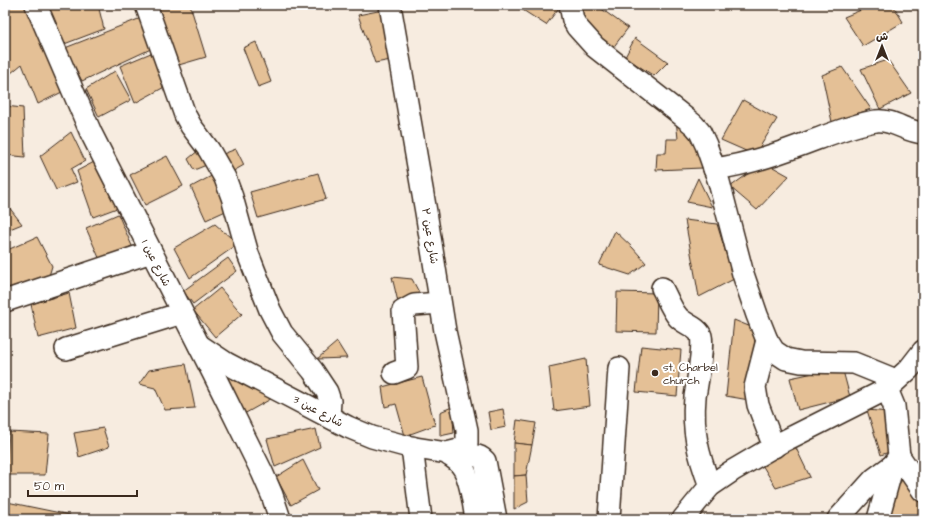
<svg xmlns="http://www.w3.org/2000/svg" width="928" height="524" viewBox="0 0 928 524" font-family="'Architects Daughter','Playpen Sans Arabic',sans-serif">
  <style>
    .building { fill: #e4c096; stroke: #3b2a1e }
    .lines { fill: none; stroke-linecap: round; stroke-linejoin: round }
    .minor-casing { stroke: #3b2a1e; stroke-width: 24 }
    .minor { stroke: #fff; stroke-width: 21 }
    .poi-dot { fill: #3b2a1e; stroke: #fff; stroke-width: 1.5 }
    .labels { text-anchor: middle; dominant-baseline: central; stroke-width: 4; stroke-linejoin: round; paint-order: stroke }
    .street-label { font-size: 11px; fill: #3b2a1e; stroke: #fff }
    .poi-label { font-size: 11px; fill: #3b2a1e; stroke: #fff; text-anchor: start }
  </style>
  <rect width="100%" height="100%" fill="#f7ece0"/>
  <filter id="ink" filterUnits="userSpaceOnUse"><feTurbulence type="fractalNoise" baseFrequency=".025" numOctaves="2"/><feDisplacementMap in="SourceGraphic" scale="8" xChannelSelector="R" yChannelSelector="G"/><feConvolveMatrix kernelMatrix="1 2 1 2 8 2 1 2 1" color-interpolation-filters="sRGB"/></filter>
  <g filter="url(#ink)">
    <g class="building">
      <path d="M5 5H30L66 90 38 104 22 64 5 78Z"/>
      <path d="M43 5H98L104 29 59 46Z"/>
      <path d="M161 5H190L206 57 172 67 154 7Z"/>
      <path d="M350 5H373L351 9Z"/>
      <path d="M515 5H561L546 25Z"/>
      <path d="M581 5H596L628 28 612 49 580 26 579 8Z"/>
      <path d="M873 5H893L903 22 863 46 844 17Z"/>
      <path d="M383 10 391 60 375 63 358 15Z"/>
      <path d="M146 16 155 47 82 81 65 48Z"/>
      <path d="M635 38 668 62 654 76 625 57Z"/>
      <path d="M256 42 271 82 258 87 243 48Z"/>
      <path d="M158 50 170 84 135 103 120 66Z"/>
      <path d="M888 60 911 93 880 109 861 69Z"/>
      <path d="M842 67 871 109 832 122 822 75Z"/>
      <path d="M115 71 131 100 99 117 86 89Z"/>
      <path d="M923 91V105L918 101Z"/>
      <path d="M743 100 777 119 755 155 721 140Z"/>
      <path d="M5 106 23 108 25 157 5 155Z"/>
      <path d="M676 119 698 138 702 168 656 170 657 153H666L667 139H678Z"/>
      <path d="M71 132 85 161 71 169 77 182 56 190 40 156Z"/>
      <path d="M236 149 244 165 230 173 223 154Z"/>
      <path d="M199 150 209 164 194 170 188 159Z"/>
      <path d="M167 156 183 186 145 205 130 175Z"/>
      <path d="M96 161 117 208 93 217 77 171Z"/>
      <path d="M764 162 789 176 757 210 730 187Z"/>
      <path d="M217 173 230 209 206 220 191 187Z"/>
      <path d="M318 173 326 199 258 218 250 192Z"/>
      <path d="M698 178 712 207 687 202Z"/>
      <path d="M5 202 22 224 5 231Z"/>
      <path d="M118 214 132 246 100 260 86 228Z"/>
      <path d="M685 220 717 224 734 279 699 297Z"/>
      <path d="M215 224 238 244 190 278 174 248Z"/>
      <path d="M615 231 633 248 646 263 630 275 599 265Z"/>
      <path d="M37 237 52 266 46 286 5 300V251Z"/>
      <path d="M228 258 237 271 193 304 183 291Z"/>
      <path d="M392 277 412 279 422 298 398 302Z"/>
      <path d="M220 288 242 314 215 337 193 310Z"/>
      <path d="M617 292 657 293 656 332 616 331Z"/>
      <path d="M69 293 76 328 38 338 31 304Z"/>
      <path d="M734 320 756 329 749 400 726 396Z"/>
      <path d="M337 342 347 358 317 359Z"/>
      <path d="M641 346 681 350 677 396 636 392Z"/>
      <path d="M586 359 590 406 554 411 549 367Z"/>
      <path d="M186 364 195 408 165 410 155 388 139 384 149 370Z"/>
      <path d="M842 367 850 397 798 410 790 378Z"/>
      <path d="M222 373 278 395 244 414Z"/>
      <path d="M422 377 435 425 405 436 396 404 385 407 382 387Z"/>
      <path d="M452 407 454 433 440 436V412Z"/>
      <path d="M503 409 506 427 491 430 488 412Z"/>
      <path d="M867 410 889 412 894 450 881 455Z"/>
      <path d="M517 420 536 423 532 445 514 443Z"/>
      <path d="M103 428 109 447 79 457 74 433Z"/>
      <path d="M316 429 320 447 275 467 267 439Z"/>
      <path d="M9 432 49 434 45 475H6Z"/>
      <path d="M514 443 532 445 526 475 514 476Z"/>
      <path d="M794 444 810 477 776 488 761 463Z"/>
      <path d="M303 460 318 490 291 505 276 477Z"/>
      <path d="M526 475 528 502 514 509V476Z"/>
      <path d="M904 478 923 501V519H897L887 512 889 495Z"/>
      <path d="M7 502 70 515 69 519H8Z"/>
    </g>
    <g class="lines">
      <defs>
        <g id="minor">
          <path d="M36 5 91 133 213 373 262 472 272 495 280 519"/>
          <path d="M146 5 185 115 191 126 209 150 225 178 232 197 248 254 270 310 282 333 313 371 327 392 330 401 329 416"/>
          <path d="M570 5 573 20 577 27 595 47 678 112 694 125 700 132 706 145 719 182 743 274 757 315 767 340 774 351 786 359 801 362 854 363 896 380"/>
          <path d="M714 169C750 164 783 152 817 139 836 132 856 124 876 121 893 119 906 132 923 133"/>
          <path d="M662 288C667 297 671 309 678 317 684 324 698 327 701 336 704 347 697 384 695 397 692 431 698 454 710 486"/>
          <path d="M5 301 151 252"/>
          <path d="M767 340 755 387 758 405 774 447"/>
          <path d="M199 345 226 363 348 427 372 437 409 447 447 453 459 450 467 443V430L445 331 426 212 390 5"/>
          <path d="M66 349 182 313"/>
          <path d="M394 373 407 368 403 311 414 305 440 303"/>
          <path d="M412 447 421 519"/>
          <path d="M449 455C453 458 458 461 461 465 471 477 473 503 476 519"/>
          <path d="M899 456 923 491"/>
          <path d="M460 463C468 456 477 452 485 461L496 519"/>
          <path d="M609 519 619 368"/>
          <path d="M683 519 710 486 732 471 780 443 887 389"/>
          <path d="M838 519 874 479 893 465"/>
          <path d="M878 519 893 465 899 456 894 406 887 389 909 369 923 351"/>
        </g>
      </defs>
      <use href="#minor" class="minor-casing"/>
      <use href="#minor" class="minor"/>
    </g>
  </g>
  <circle class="poi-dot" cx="655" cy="373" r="4"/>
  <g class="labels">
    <g class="street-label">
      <text transform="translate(430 236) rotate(81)">شارع عين ٣</text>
      <text transform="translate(156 263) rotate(63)">شارع عين 1</text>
      <text transform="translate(318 411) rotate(28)">شارع عين 3</text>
    </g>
    <g class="poi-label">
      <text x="663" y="367">st. Charbel<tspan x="663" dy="13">church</tspan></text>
    </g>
  </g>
  <rect width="928" height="524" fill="none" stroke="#fff" stroke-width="20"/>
  <rect x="10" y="10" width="908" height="504" fill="none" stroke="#3b2a1e" stroke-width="1.5" filter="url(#ink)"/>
  <g transform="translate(882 46)" stroke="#ffffff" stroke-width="3" paint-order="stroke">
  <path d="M0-3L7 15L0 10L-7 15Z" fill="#3b2a1e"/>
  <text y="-6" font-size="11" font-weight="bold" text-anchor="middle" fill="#3b2a1e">ش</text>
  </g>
  <path d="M28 490v6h109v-6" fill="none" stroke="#3b2a1e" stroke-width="2"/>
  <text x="34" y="490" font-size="12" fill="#3b2a1e" stroke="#ffffff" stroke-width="3" paint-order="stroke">50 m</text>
</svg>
